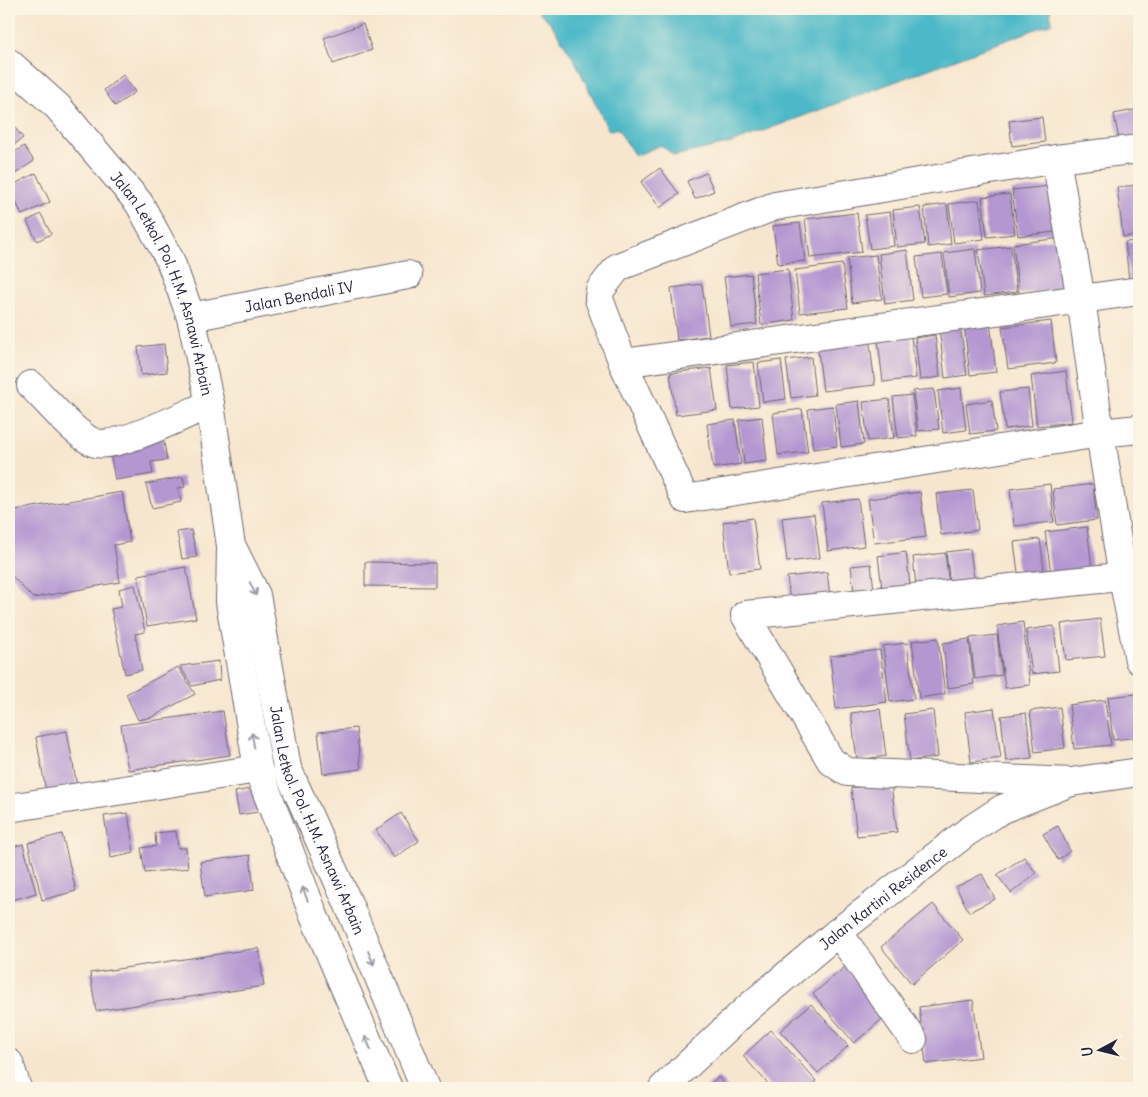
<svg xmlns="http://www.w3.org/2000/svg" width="1148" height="1097" viewBox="0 0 1148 1097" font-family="Delius,sans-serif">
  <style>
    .water { fill: #4db9c8; stroke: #386e82 }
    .building { fill: #b496d1 }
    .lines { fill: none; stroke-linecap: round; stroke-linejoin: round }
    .minor-casing { stroke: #6d676f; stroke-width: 30 }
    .minor { stroke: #fff; stroke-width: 28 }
    .oneway { stroke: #9c9ca7 }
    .labels { text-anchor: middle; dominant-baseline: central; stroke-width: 4; stroke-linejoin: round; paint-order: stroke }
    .street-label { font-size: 15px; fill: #22223b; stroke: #fcf5e5 }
  </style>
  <rect width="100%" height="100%" fill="#fcf5e5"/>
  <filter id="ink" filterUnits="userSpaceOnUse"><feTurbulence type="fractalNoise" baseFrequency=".02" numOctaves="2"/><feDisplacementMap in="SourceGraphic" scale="10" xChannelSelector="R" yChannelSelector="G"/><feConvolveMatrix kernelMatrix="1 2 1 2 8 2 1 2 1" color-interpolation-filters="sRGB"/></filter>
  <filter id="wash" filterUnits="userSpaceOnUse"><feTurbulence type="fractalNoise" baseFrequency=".0096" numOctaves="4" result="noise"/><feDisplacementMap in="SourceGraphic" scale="20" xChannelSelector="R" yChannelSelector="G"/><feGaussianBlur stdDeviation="1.12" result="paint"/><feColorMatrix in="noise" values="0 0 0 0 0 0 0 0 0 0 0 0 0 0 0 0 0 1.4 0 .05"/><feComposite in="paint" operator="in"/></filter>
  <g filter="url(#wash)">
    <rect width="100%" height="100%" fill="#f7e6cf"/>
    <path class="water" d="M536 9H1050L1052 23 731 143 674 156 661 145 635 156 617 128 609 131 575 61 550 22Z"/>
    <g id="blocks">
      <g class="building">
        <path d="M9 9H19L14 14Z"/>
        <path d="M363 24 372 50 333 64 324 38Z"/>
        <path d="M123 75 135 92 115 106 104 90Z"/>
        <path d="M1139 109V146L1121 150 1114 114Z"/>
        <path d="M1042 117 1045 142 1012 146 1009 121Z"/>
        <path d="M9 120 23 138 9 149Z"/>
        <path d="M24 146 34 161 9 178V156Z"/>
        <path d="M660 168 679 194 660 208 641 182Z"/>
        <path d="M36 173 50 202 22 215 9 187Z"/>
        <path d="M706 173 714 191 695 199 687 181Z"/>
        <path d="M1139 185V235L1123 237 1117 187Z"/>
        <path d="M1050 186 1055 232 1018 236 1012 190Z"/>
        <path d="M1010 194 1015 234 987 237 982 197Z"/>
        <path d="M979 200 984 239 954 243 949 204Z"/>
        <path d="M947 204 951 244 928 247 924 207Z"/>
        <path d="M920 207 925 244 897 247 893 210Z"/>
        <path d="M890 212 894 246 870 249 865 215Z"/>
        <path d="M857 213 862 252 810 258 805 219Z"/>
        <path d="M41 214 51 234 37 241 27 221Z"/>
        <path d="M800 223 805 261 778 264 773 226Z"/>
        <path d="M1061 238 1067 288 1019 294 1013 244Z"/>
        <path d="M1139 241V289L1130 290 1125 242Z"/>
        <path d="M1011 246 1017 292 984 296 978 250Z"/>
        <path d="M975 249 980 293 949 297 944 253Z"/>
        <path d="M907 250 913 300 885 304 879 254Z"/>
        <path d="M942 254 947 294 921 297 916 257Z"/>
        <path d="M876 255 882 299 852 303 847 258Z"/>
        <path d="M842 264 848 308 800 313 795 270Z"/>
        <path d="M788 269 794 320 761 325 755 273Z"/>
        <path d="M751 274 757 324 731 327 724 277Z"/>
        <path d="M702 284 709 336 677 340 671 288Z"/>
        <path d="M1051 321 1056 363 1008 369 1002 327Z"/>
        <path d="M990 322 996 372 970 375 964 325Z"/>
        <path d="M960 324 967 375 945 378 939 327Z"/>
        <path d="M935 335 940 377 920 380 915 338Z"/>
        <path d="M869 336 875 385 823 391 817 342Z"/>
        <path d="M911 337 916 378 883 382 878 341Z"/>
        <path d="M164 344 167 372 141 375 138 347Z"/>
        <path d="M811 357 815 395 791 398 786 360Z"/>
        <path d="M781 360 786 399 763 402 758 363Z"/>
        <path d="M754 362 759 406 732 409 727 365Z"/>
        <path d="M711 368 717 410 676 415 670 373Z"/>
        <path d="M1066 371 1072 422 1037 426 1031 376Z"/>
        <path d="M961 388 966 430 943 433 938 391Z"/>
        <path d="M934 389 939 429 918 431 913 391Z"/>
        <path d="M1028 389 1032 426 1005 429 1000 392Z"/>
        <path d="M912 395 917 436 898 438 893 397Z"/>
        <path d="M889 399 894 438 868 441 863 402Z"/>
        <path d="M992 400 996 431 970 434 966 404Z"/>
        <path d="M859 401 864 444 841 447 836 404Z"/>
        <path d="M833 406 837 446 813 449 808 409Z"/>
        <path d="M802 409 808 452 778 455 773 413Z"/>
        <path d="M762 417 767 461 744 464 739 420Z"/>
        <path d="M735 420 741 464 713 468 707 424Z"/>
        <path d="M163 437 167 460 151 462 153 474 115 480 109 446Z"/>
        <path d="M183 477 185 487 178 488 181 502 152 508 146 484Z"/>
        <path d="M1050 484 1054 522 1014 526 1010 489Z"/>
        <path d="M1093 484 1097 520 1057 525 1053 489Z"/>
        <path d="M973 490 978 530 941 535 936 494Z"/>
        <path d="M122 492 130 542 114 545 120 582 33 598 9 573V511Z"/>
        <path d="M920 492 926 537 874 543 868 499Z"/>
        <path d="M858 499 864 546 828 551 822 503Z"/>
        <path d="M814 514 820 558 787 562 782 518Z"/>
        <path d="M753 518 760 569 729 573 723 522Z"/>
        <path d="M1087 527 1092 569 1051 574 1045 532Z"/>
        <path d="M191 530 197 557 182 559 177 532Z"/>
        <path d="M1040 539 1045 577 1019 580 1014 542Z"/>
        <path d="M970 549 975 586 950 589 946 552Z"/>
        <path d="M906 552 911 593 883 597 878 556Z"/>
        <path d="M945 553 950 592 917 596 913 557Z"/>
        <path d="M365 562 435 563V587L365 586Z"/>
        <path d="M871 564 875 599 855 602 851 566Z"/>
        <path d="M186 567 196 618 147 626 138 575Z"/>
        <path d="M827 572 831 604 791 609 787 577Z"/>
        <path d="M135 585 145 632 135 634 142 670 125 674 111 609 122 607 119 589Z"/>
        <path d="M1100 619 1105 656 1066 660 1061 624Z"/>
        <path d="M1023 622 1030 685 1005 688 997 626Z"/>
        <path d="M1054 626 1059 671 1032 674 1026 630Z"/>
        <path d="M997 635 1002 675 975 679 970 638Z"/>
        <path d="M938 638 945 694 919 698 912 641Z"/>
        <path d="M969 639 974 684 948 688 943 643Z"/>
        <path d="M907 643 914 699 890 702 883 646Z"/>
        <path d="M880 650 887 702 836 709 830 656Z"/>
        <path d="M219 661 220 680 192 686 180 666Z"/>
        <path d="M178 667 195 694 152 717 138 720 126 694Z"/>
        <path d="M1136 694 1139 737 1113 740 1108 697Z"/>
        <path d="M1105 700 1111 745 1074 749 1069 705Z"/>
        <path d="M1060 707 1065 748 1035 752 1030 711Z"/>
        <path d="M994 708 1001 758 971 762 965 712Z"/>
        <path d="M880 709 886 756 857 760 851 713Z"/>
        <path d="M933 710 938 757 910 761 904 714Z"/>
        <path d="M223 711 230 755 128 770 121 725Z"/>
        <path d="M1026 713 1032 758 1006 761 1001 716Z"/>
        <path d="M356 728 361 769 323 774 318 732Z"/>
        <path d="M67 731 77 786 46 791 36 737Z"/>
        <path d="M891 783 897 832 857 836 851 788Z"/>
        <path d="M259 787 264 811 239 815 235 792Z"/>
        <path d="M128 813 134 853 111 858 104 816Z"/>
        <path d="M401 813 419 841 394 858 376 830Z"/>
        <path d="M1058 826 1070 851 1058 860 1043 834Z"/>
        <path d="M176 831 178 848H186L188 868 145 873 141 848 156 846 155 833Z"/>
        <path d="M62 834 76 891 42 900 28 843Z"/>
        <path d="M23 844 36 893 12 900 9 888V848Z"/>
        <path d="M250 855 254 890 205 897 200 862Z"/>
        <path d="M1024 857 1036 873 1011 893 997 875Z"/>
        <path d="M982 874 995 899 969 912 956 887Z"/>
        <path d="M933 904 963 940 912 984 881 947Z"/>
        <path d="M259 948 264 986 96 1011 90 973Z"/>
        <path d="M845 967 886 1016 854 1043 813 994Z"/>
        <path d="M973 1000 981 1057 926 1064 919 1007Z"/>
        <path d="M811 1004 848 1046 818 1073 780 1031Z"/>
        <path d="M771 1030 816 1081 808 1088H772L743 1056Z"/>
        <path d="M718 1077 728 1088H706Z"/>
        <path d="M370 1084 371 1088H353V1087Z"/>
      </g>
    </g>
  </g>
  <g filter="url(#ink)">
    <use href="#blocks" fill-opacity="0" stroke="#6d676f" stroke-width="1"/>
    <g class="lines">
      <defs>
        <g id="minor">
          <path id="s1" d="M9 63 58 107 139 203 170 260 191 317 210 404 231 546 230 602 258 769 314 916 388 1088"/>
          <path d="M1139 149 1056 159 775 206 618 267 600 290 599 299 623 363 685 499 1100 433 1139 429"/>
          <path d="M1056 159 1081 299 1100 433 1123 578 1139 660"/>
          <path id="s2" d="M191 317 408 275"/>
          <path d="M623 363 1139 291"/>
          <path d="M31 385C44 398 79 439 96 443 117 449 188 413 210 404"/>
          <path id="s3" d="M233 549 256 595 287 768 348 903 425 1088"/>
          <path d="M1071 782 847 772 831 761 745 615 1139 575"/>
          <path d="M9 808 258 769"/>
          <path d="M838 932 913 1039"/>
          <path d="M9 1063 17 1088"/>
          <path id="s4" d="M663 1088 748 1008 838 932 967 832 1002 809 1071 782 1139 772"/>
        </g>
      </defs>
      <use href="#minor" class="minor-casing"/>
      <use href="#minor" class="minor"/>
    </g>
    <defs><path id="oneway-shaft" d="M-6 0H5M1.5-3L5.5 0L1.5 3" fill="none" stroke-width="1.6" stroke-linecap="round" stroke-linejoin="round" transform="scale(1.25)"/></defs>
    <g class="oneway">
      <use href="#oneway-shaft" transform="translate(253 589) rotate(65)"/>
      <use href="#oneway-shaft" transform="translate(253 740) rotate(-99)"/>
      <use href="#oneway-shaft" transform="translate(305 894) rotate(-111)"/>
      <use href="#oneway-shaft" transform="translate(371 958) rotate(67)"/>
      <use href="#oneway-shaft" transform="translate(368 1043) rotate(-113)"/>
    </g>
  </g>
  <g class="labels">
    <g class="street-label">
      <text stroke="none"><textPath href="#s1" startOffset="275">Jalan Letkol. Pol. H.M. Asnawi Arbain</textPath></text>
      <text stroke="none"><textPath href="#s2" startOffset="110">Jalan Bendali IV</textPath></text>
      <text stroke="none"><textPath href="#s3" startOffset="286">Jalan Letkol. Pol. H.M. Asnawi Arbain</textPath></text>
      <text stroke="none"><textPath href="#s4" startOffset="291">Jalan Kartini Residence</textPath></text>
    </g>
  </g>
  <rect width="1148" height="1097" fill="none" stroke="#fcf5e5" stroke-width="30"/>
  <g transform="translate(1100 1050) rotate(263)" stroke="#fcf5e5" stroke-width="4" paint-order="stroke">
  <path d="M0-4L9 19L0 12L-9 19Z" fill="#22223b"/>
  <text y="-8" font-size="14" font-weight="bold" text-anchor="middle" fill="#22223b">U</text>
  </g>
</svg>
